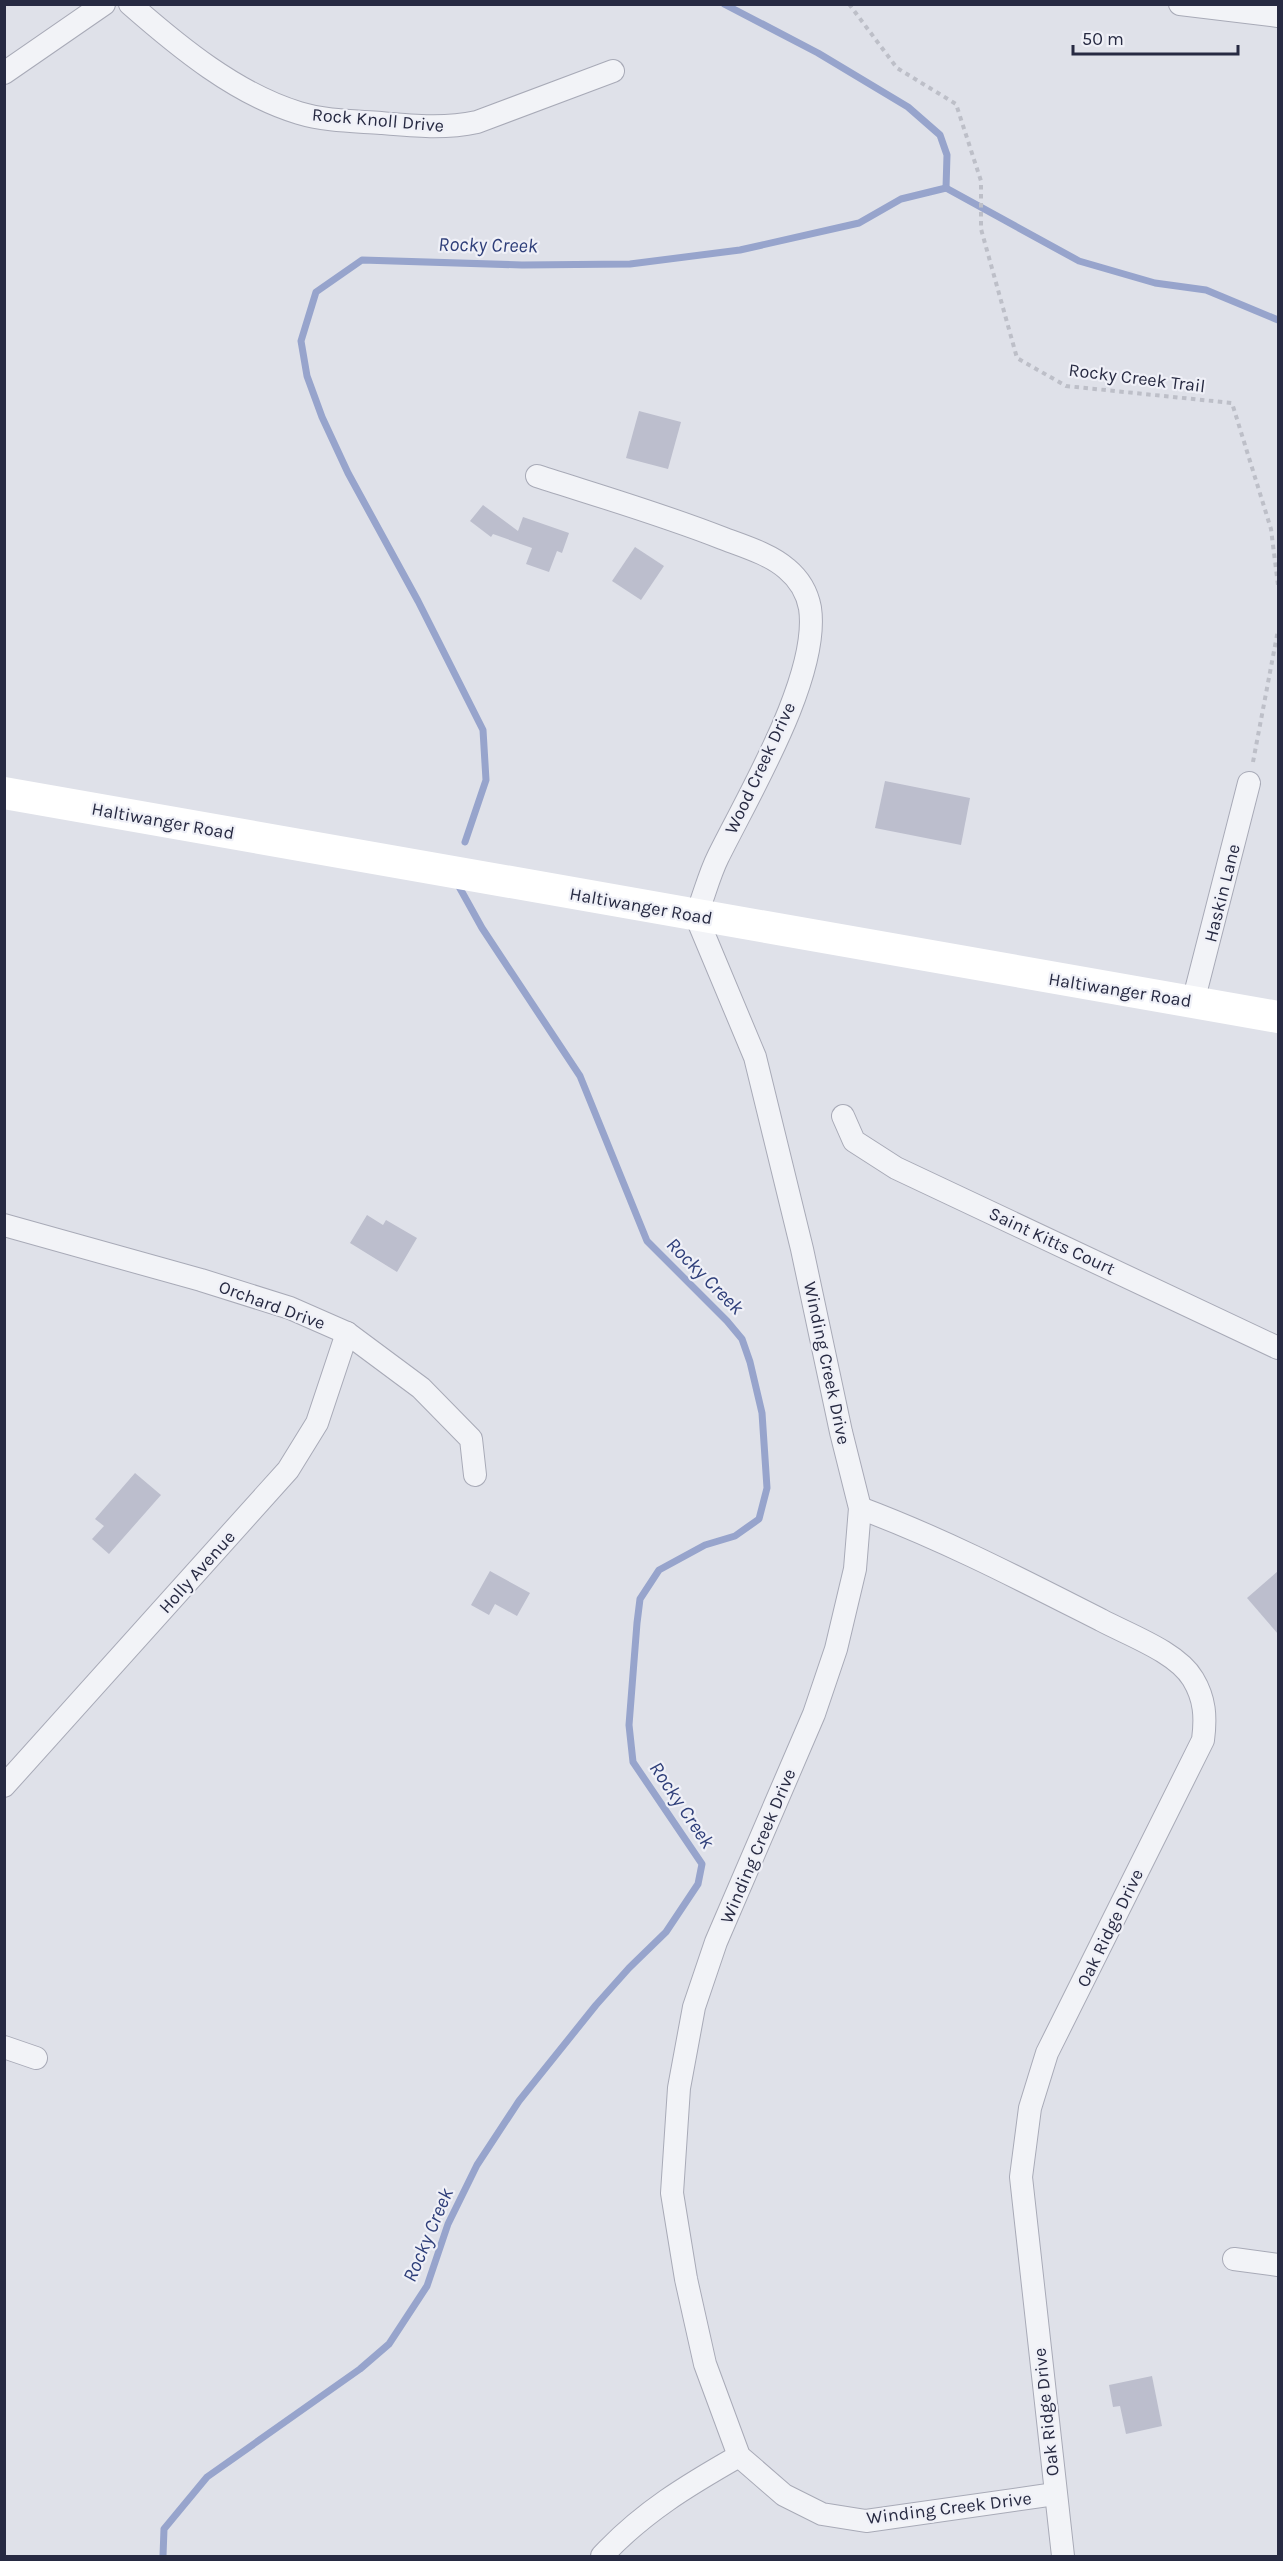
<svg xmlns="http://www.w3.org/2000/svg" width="1283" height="2561" viewBox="0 0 1283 2561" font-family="Karla,sans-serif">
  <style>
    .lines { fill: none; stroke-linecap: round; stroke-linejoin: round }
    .stream { stroke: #97a4cc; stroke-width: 7 }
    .building { fill: #bcbecd }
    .street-casing { stroke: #a8aab7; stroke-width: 24 }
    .path { stroke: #bdbfc8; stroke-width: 4; stroke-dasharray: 4.5 4.5; stroke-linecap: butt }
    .street { stroke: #f2f3f7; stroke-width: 22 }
    .secondary { stroke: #fff; stroke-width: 32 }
    .labels { text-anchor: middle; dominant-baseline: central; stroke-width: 4.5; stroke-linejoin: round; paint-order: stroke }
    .street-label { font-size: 18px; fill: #272a42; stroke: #eff0f7 }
    .water-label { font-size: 20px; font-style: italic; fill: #2e3e79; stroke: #eff0f7 }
  </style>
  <rect width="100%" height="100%" fill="#dfe1e9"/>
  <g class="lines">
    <g class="stream">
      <path d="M724 4 818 53 908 107 940 135 947 155 946 188"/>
      <path d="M946 188 1079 261 1155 283 1206 290 1278 320"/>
      <path d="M465 842 486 780 483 730 418 601 348 473 322 417 307 376 301 341 316 292 362 260 522 265 630 264 740 250 859 223 901 199 946 188"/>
      <path d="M163 2556 164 2529 207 2477 360 2369 389 2344 427 2286 448 2224 477 2165 519 2101 596 2005 629 1968 666 1932 698 1884 702 1864 633 1762 629 1725 637 1623 640 1599 659 1570 705 1545 735 1536 759 1519 767 1488 762 1413 750 1362 742 1339 727 1321 647 1241 580 1076 482 928 457 883"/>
    </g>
  </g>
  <g class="building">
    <path d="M639 411 681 422 668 469 626 458Z"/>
    <path d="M483 505 518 531 523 517 569 533 562 553 557 551 549 572 526 564 532 548 493 534 491 537 470 521Z"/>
    <path d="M635 547 664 566 641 600 612 581Z"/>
    <path d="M885 781 970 798 961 845 875 828Z"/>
    <path d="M367 1215 383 1225 386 1220 417 1238 397 1272 350 1243Z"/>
    <path d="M135 1473 161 1495 109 1554 92 1539 104 1526 95 1519Z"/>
    <path d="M490 1571 530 1593 517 1616 495 1604 489 1615 471 1605Z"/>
    <path d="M1278 1571V1634L1247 1598Z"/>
    <path d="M1152 2376 1162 2426 1126 2434 1120 2406 1113 2407 1109 2385Z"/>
  </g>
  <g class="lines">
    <defs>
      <g id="street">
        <path d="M130 4C179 47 236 94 299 113 325 121 354 121 381 123 414 126 445 129 477 122L613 71"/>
        <path d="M1180 4 1278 16"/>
        <path d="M4 73 104 4"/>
        <path d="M537 476C599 496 661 514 722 538 743 546 770 554 787 569 799 579 807 592 810 608 820 676 749 794 718 857 709 875 704 896 696 916L755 1057 802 1249 841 1432 860 1508 855 1569 836 1649 814 1714 716 1942 694 2007 679 2088 672 2193 686 2279 705 2364 739 2456 784 2495 822 2514 866 2521 1055 2494"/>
        <path d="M1193 1002 1249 783"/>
        <path d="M843 1116 854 1141 896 1168 1278 1348"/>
        <path d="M4 1225 201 1280 290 1308 347 1333 421 1388 471 1439 475 1475"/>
        <path d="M860 1508C943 1539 1022 1580 1101 1620 1129 1635 1177 1652 1193 1679 1205 1699 1206 1717 1203 1740L1047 2053 1030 2108 1021 2177 1063 2556"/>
        <path d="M4 1786 288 1470 317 1423 347 1333"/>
        <path d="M4 2047 36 2058"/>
        <path d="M1234 2259 1278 2265"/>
        <path d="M602 2556C643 2512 688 2485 739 2456"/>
      </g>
    </defs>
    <use href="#street" class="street-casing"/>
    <g class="path">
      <path d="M849 4 897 68 956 104 981 181V229L1017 358 1066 386 1232 403 1271 529 1278 585"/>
      <path d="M1253 762 1278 630"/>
    </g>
    <use href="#street" class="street"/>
    <path class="secondary" d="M4 793 1278 1017"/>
  </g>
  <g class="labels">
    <g class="street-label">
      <text transform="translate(378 120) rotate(5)">Rock Knoll Drive</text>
      <text transform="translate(1137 378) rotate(7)">Rocky Creek Trail</text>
      <text transform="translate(760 768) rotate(-65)">Wood Creek Drive</text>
      <text transform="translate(163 821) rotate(10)">Haltiwanger Road</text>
      <text transform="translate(1222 893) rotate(-76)">Haskin Lane</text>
      <text transform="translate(641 906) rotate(10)">Haltiwanger Road</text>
      <text transform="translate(1120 990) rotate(9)">Haltiwanger Road</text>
      <text transform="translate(1052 1241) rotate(25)">Saint Kitts Court</text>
      <text transform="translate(272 1305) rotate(20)">Orchard Drive</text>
      <text transform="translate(827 1363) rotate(78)">Winding Creek Drive</text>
      <text transform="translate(197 1572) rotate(-48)">Holly Avenue</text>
      <text transform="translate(758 1846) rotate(-67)">Winding Creek Drive</text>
      <text transform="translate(1110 1928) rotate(-64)">Oak Ridge Drive</text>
      <text transform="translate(1046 2412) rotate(-96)">Oak Ridge Drive</text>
      <text transform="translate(949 2508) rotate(-7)">Winding Creek Drive</text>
    </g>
    <g class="water-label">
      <text transform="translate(488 245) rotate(1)">Rocky Creek</text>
      <text transform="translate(705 1276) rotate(45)">Rocky Creek</text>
      <text transform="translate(682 1805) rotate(56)">Rocky Creek</text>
      <text transform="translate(428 2235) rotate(-67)">Rocky Creek</text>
    </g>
  </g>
  <rect width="1283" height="2561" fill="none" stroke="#272a42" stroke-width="12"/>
  <path d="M1073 45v9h165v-9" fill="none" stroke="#272a42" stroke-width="3"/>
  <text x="1082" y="45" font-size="18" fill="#272a42" stroke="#eff0f7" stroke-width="4.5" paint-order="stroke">50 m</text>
</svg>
